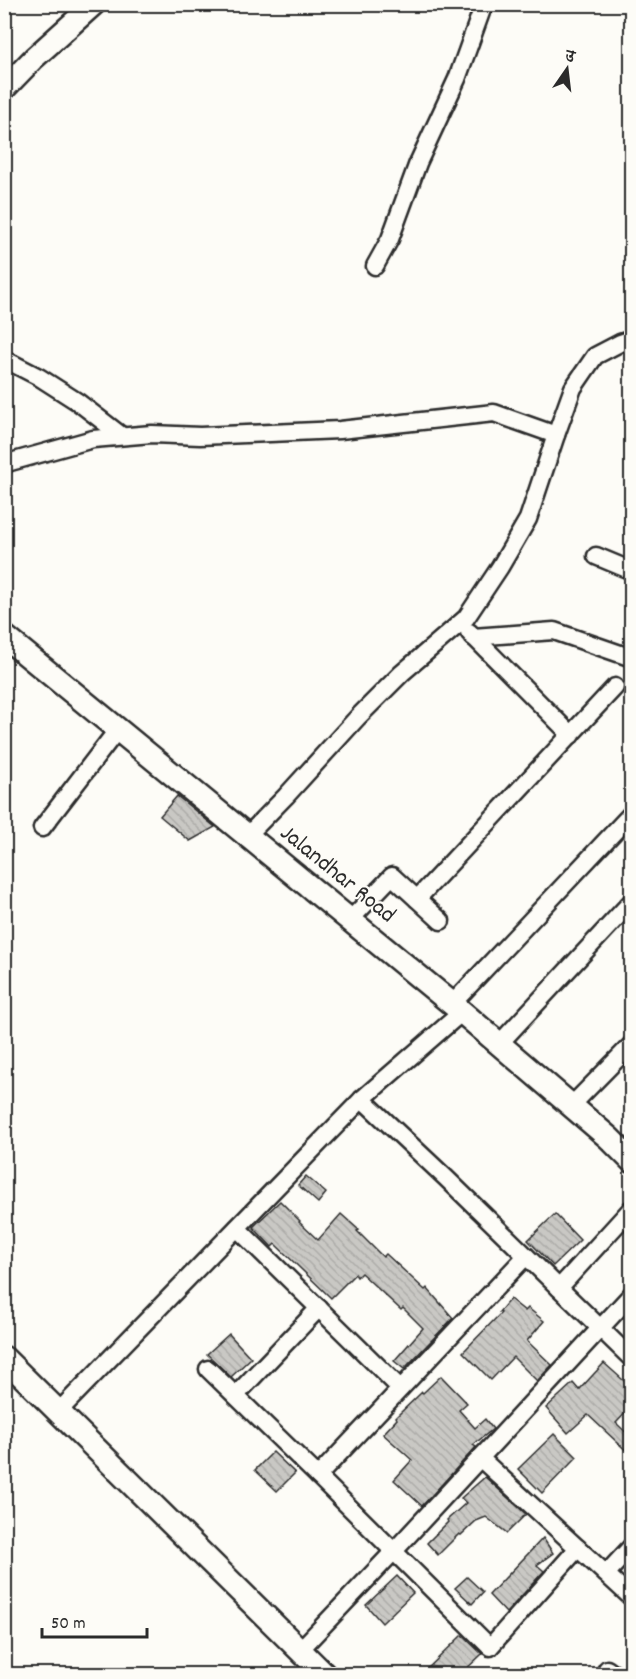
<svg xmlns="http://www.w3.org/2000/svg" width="636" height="1679" viewBox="0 0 636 1679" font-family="Dekko,'Playpen Sans Deva',sans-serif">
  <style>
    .building { fill: url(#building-back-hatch); stroke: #2b2b2b; stroke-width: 1.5 }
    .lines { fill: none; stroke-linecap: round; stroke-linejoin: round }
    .minor-casing { stroke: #2b2b2b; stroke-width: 21 }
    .tertiary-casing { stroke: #2b2b2b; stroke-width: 26 }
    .secondary-casing { stroke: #2b2b2b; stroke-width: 27 }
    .minor { stroke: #fdfcf7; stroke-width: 16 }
    .tertiary { stroke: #fdfcf7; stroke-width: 21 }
    .secondary { stroke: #fdfcf7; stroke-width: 22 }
    .labels { text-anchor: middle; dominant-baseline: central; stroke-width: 4.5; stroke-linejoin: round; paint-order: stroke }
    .street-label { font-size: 24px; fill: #2b2b2b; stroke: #fdfcf7 }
  </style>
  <defs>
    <pattern id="building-back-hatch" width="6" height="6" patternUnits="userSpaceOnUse" patternTransform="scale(1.5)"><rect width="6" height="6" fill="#c9c8c4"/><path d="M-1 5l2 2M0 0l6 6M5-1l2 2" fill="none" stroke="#adaca9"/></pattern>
  </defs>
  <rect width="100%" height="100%" fill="#fdfcf7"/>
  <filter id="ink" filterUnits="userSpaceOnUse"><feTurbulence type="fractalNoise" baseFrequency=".0167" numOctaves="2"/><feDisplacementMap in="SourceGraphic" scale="12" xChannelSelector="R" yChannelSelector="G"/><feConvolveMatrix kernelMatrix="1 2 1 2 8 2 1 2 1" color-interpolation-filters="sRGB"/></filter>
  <g filter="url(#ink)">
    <g class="building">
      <path d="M177 796 215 827 190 841 160 816Z"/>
      <path d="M306 1176 326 1193 318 1203 298 1185Z"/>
      <path d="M280 1201 300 1221 299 1222 318 1240 341 1214 359 1230 357 1231 383 1257 386 1254 425 1290 427 1288 453 1318 404 1369 394 1361 423 1328 403 1308 401 1310 361 1273 357 1277 355 1274 331 1298 275 1244 272 1247 253 1227Z"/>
      <path d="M555 1214 580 1240 553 1266 528 1240Z"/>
      <path d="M510 1299 525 1311 528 1308 544 1321 527 1341 552 1365 537 1381 513 1357 491 1380 463 1352 501 1313 499 1312Z"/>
      <path d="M229 1334 251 1358 231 1377 207 1354Z"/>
      <path d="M604 1363 632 1388V1406L616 1423 632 1438V1456L588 1415 568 1433 546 1408 573 1383 579 1390Z"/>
      <path d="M441 1376 467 1403 459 1410 475 1428 485 1419 493 1429 473 1445 476 1447 422 1506 394 1480 412 1460 383 1434 397 1419 396 1417 422 1392 423 1393Z"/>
      <path d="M554 1434 577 1457 542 1493 518 1469Z"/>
      <path d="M273 1452 295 1473 277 1491 255 1470Z"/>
      <path d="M485 1477 526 1514 507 1533 486 1517 476 1521 461 1535 459 1534 438 1555 427 1543 448 1522 447 1520 466 1503 461 1498Z"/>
      <path d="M543 1538 553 1553 537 1565 544 1571 506 1613 489 1595Z"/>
      <path d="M397 1576 413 1593 382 1623 366 1605Z"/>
      <path d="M467 1577 483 1592 472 1604 455 1588Z"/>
      <path d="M462 1635 482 1654 461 1674H422Z"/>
    </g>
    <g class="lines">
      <defs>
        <g id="minor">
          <path d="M375 266 390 239 418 163 457 79 484 4"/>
          <path d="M4 359 39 377 78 402 122 436"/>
          <path d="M556 435 573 388 595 356 620 343 632 339"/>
          <path d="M4 466 7 463 93 439 152 434 200 436 340 430 494 413 556 435 528 519 500 567 466 618 402 673 358 717 286 796 247 836"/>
          <path d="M596 556 632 571"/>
          <path d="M469 632 571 735"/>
          <path d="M473 637 554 631 632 658"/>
          <path d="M42 828 118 729"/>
          <path d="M417 899 615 687"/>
          <path d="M350 920 392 876 441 921"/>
          <path d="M452 1004 632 813"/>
          <path d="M499 1044 632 901"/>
          <path d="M362 1099 446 1178 632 1359"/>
          <path d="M571 1106 632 1044"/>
          <path d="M237 1228 400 1388"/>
          <path d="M559 1288 632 1208"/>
          <path d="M208 1369 318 1476 490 1647 578 1548"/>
          <path d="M236 1395 319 1308"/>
          <path d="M59 1411 362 1099 462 1012"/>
          <path d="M480 1458 632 1598"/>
          <path d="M318 1476 526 1256"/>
          <path d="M606 1574 632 1546"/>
          <path d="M300 1650 394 1551 632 1294"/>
          <path d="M607 1669 614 1674"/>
        </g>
        <path id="tertiary" d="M4 89 34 58 94 4"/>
        <g id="secondary">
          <path d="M4 636 462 1012 609 1138 632 1161"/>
          <path d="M4 1358 324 1674"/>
        </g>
      </defs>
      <use href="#minor" class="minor-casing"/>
      <use href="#tertiary" class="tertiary-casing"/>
      <use href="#secondary" class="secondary-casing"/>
      <use href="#minor" class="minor"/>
      <use href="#tertiary" class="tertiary"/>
      <use href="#secondary" class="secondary"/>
    </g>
  </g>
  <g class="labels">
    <g class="street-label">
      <text transform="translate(337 875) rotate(39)">Jalandhar Road</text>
    </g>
  </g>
  <rect width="636" height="1679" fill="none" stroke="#fdfcf7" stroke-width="24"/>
  <rect x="12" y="12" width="612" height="1655" fill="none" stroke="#2b2b2b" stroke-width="2" filter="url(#ink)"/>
  <g transform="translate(567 69) rotate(14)" stroke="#fdfcf7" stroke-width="4.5" paint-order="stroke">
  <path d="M0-4.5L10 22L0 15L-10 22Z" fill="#2b2b2b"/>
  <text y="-9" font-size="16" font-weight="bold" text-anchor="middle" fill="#2b2b2b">उ</text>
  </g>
  <path d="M42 1628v9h105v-9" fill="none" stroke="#2b2b2b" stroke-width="3"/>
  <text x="51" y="1628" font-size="18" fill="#2b2b2b" stroke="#fdfcf7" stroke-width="4.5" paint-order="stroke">50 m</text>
</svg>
